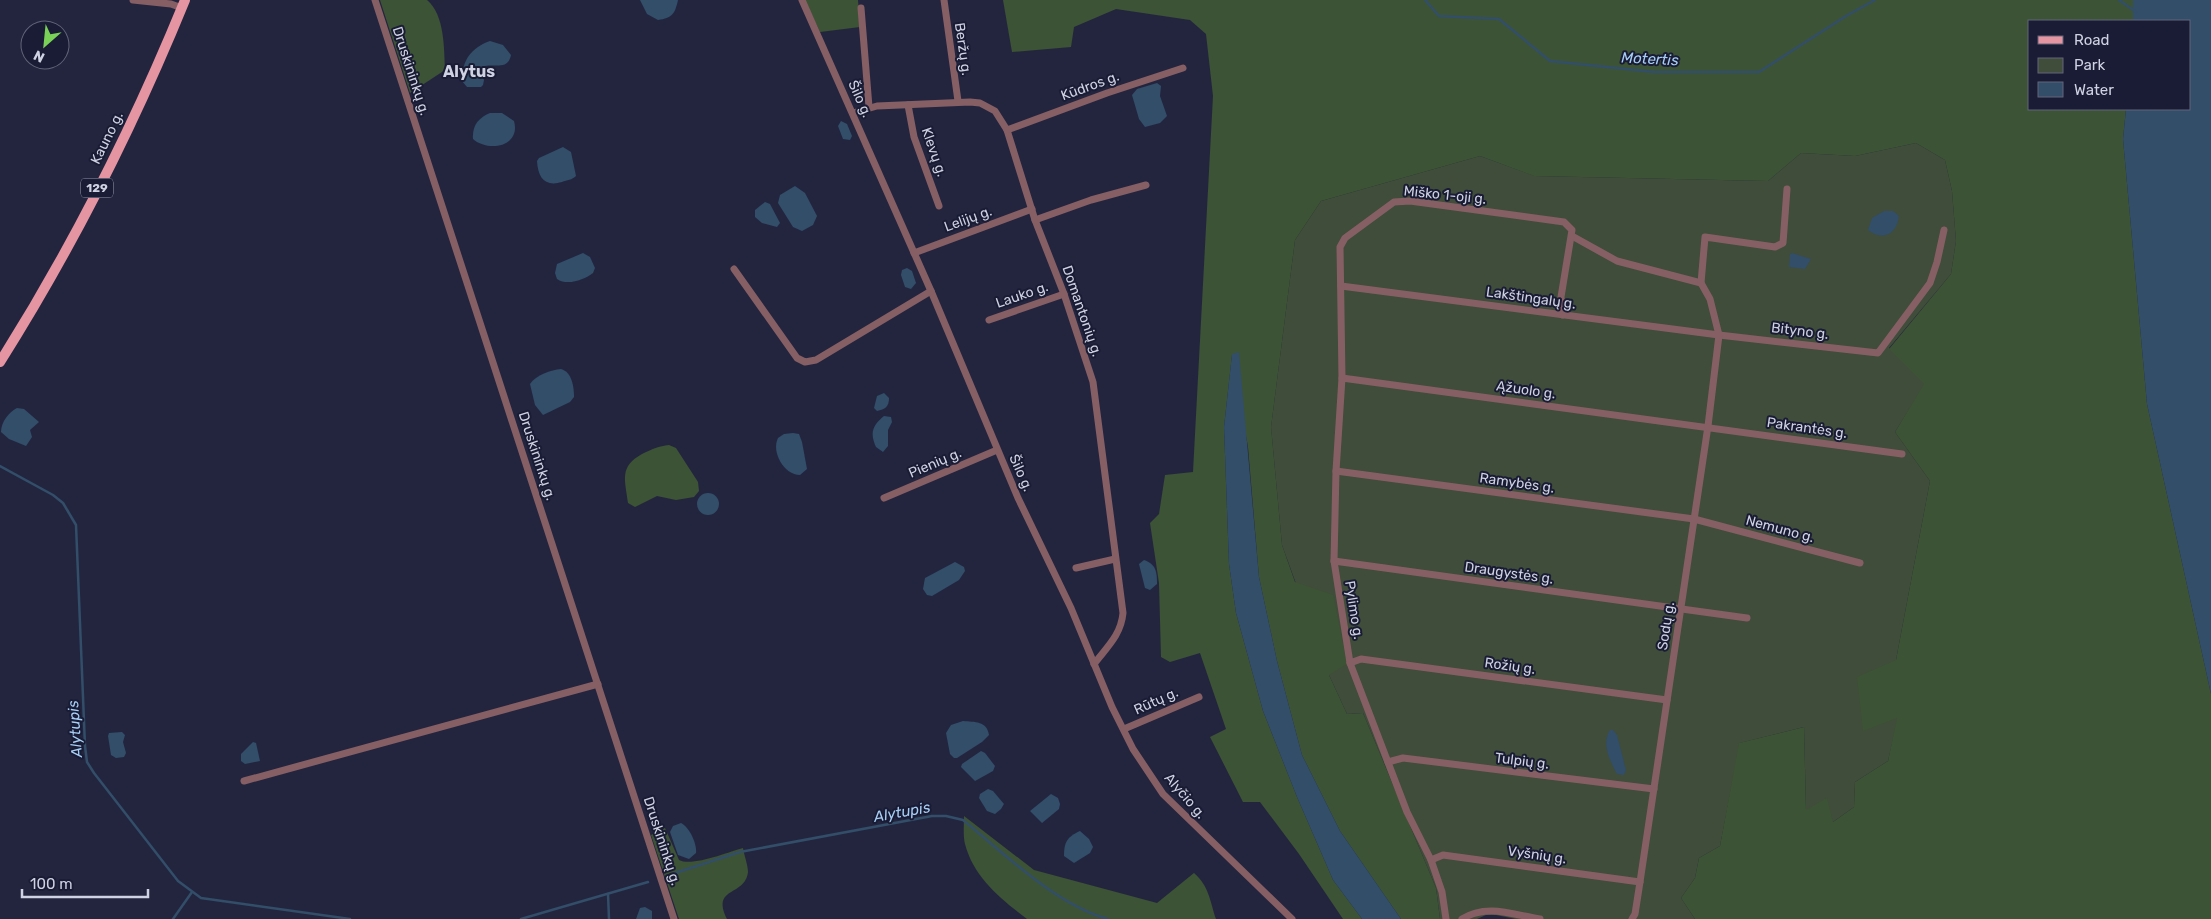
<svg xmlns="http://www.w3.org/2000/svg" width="2211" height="919" viewBox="0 0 2211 919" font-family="Rubik,sans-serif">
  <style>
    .green { fill: #3f4d3a }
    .forest { fill: #3d5335 }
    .water { fill: #324e69 }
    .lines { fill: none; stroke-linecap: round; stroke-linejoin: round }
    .stream { stroke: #324e69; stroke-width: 2.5 }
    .minor { stroke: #865f65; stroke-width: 7 }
    .primary { stroke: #e594a2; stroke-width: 10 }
    .labels { text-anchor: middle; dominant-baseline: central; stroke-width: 4; stroke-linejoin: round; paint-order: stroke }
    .shield { fill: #191c34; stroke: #989bae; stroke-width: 1 }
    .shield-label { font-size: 12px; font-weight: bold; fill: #cfd2e2 }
    .street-label { font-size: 14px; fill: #cfd2e2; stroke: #191c34 }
    .water-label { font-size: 15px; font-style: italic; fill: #a7cff6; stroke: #191c34 }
    .quarter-label { font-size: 16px; font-weight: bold; fill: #cfd2e2; stroke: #191c34 }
  </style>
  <rect width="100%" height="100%" fill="#23253f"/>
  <path class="green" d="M1916 143 1945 160 1952 191 1956 241 1951 274 1889 348 1925 384 1895 432 1930 481 1896 660 1898 718 1888 761 1855 782 1854 807 1833 822 1806 810 1804 727 1740 743 1720 846 1699 858 1695 878 1681 898 1695 919H1516L1496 915H1486L1477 919H1440L1436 888 1363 713 1347 714 1329 675 1282 545 1271 427 1295 240 1321 201 1480 156 1535 176 1768 181 1801 153 1855 156Z"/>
  <g class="forest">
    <path d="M380 0H427C445 15 444 49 445 70L410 93Z"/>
    <path d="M805 0H858L860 27 820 32Z"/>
    <path d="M1003 0H2133V21H2030V109H2126L2123 139 2147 404 2211 694V919H1695L1681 898 1695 878 1699 858 1720 846 1739 743 1804 727 1806 810 1827 798 1833 822 1854 807 1855 782 1888 761 1897 718 1863 731 1857 677 1896 660 1930 481 1895 432 1924 384 1889 349 1951 274 1956 241 1952 191 1945 160 1916 143 1855 156 1801 153 1768 181 1534 176 1480 156 1321 201 1295 240 1271 427 1282 545 1295 582 1333 595 1347 664 1329 675 1347 714 1363 713 1436 888 1440 919H1401L1340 831 1302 755 1277 661 1259 577 1248 447 1232 355 1224 427 1229 564 1236 613 1263 711 1297 797 1333 880 1362 919H1343L1299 854 1260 802H1243L1210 737 1226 729 1200 653 1170 662 1161 657 1159 583 1150 523 1159 514 1165 475 1193 472 1213 96 1206 34 1190 20 1116 9 1074 27 1071 47 1012 52Z"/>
    <path d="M669 445 676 448 698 482 699 491 694 497 676 500 657 496 635 507 628 503C625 479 619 467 642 454 652 449 659 446 669 445Z"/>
    <path d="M964 816 1034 870 1157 903 1194 873C1209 886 1210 901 1216 919H1027C1001 899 974 878 965 844 963 836 964 825 964 816Z"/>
    <path d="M665 828 679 860C692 867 728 852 743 848 744 855 748 865 748 872 745 897 711 886 727 919H679L651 835Z"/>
  </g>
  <g class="water">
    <path d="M640 0H678C675 14 672 18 658 20L647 14Z"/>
    <path d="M2133 0H2211V694L2147 404 2123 139 2126 109H2190V21H2133Z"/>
    <path d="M490 41 503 45 511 55C508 70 496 64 485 66L481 71 484 80 483 85 481 87H467L462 81C462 60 471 48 490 41Z"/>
    <path d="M1157 83 1161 86 1160 96 1167 116 1160 123 1145 127 1139 119 1132 95 1137 89Z"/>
    <path d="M490 113H502L514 121C521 146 489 153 473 139 472 126 478 118 490 113Z"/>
    <path d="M841 121 847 124 852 136 850 140 843 139 838 126Z"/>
    <path d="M563 147 571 152 576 176C572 180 567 180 562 182 545 187 538 178 537 161L539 158Z"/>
    <path d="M795 186 805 193 817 216 813 225 802 231 793 227 778 203 780 195Z"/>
    <path d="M765 202 770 204 780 223 777 227 762 223 755 217V210Z"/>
    <path d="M1884 211H1893L1899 216C1897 234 1883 242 1868 230L1872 218Z"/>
    <path d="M583 253 590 257 595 268 593 273C584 280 567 286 557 279L555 273 557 264Z"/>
    <path d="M1792 253 1811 259 1805 269 1789 267 1790 254Z"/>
    <path d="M907 268 912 271 916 283 911 289 905 287 901 275 902 270Z"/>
    <path d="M1239 352 1259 577 1277 661 1302 755 1340 831 1401 919H1362L1333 880 1297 797 1263 711 1236 613 1229 564 1224 427 1232 354Z"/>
    <path d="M561 369C572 372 574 387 574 397L570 402 543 415 535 405 530 384C536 375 551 370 561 369Z"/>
    <path d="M884 393 889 398C889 407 885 409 877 411L874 408 877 396Z"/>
    <path d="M17 408 24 409 39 422 30 430 32 437 26 446 9 439 1 432C1 422 9 412 17 408Z"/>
    <path d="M884 416 891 417 892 422 888 430V446L883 452 876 447C870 433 872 426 884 416Z"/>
    <path d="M793 433 799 434 802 442 807 469 800 475C784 475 771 452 778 438L784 434Z"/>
    <circle cx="708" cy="504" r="11"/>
    <path d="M1144 560C1156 564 1157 572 1157 584L1150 590 1145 588 1139 564Z"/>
    <path d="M955 562 964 567 965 571 959 580 932 596 927 595 923 589 925 578Z"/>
    <path d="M963 721C975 722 987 721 989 735L982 742 957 758H954L950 754 946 733 951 725Z"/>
    <path d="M1610 730H1613L1617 735 1626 770 1624 775 1617 774C1610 761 1601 744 1610 730Z"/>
    <path d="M122 732 125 735 123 742 126 753 124 757 116 758 111 755 108 736 109 733Z"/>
    <path d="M253 742 256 743 260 761 245 764 241 761V754Z"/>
    <path d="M981 751 985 753 995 766 993 771 975 781 961 767 962 764Z"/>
    <path d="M988 789 993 791 1004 804 1001 809 995 814 987 811 979 798 980 794Z"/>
    <path d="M1051 794 1058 798 1060 804 1059 809 1042 823 1030 811Z"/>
    <path d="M681 823C690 828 697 844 696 853L689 859 678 855 670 832 673 826Z"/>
    <path d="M1080 831 1089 839 1093 847 1090 853 1074 863 1064 856C1064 842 1067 837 1080 831Z"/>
    <path d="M645 907 652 911V919H636L640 908Z"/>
  </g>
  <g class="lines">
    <g class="stream">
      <path d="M1425 0 1439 16 1499 19 1550 61 1654 72H1759L1846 16 1875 0"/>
      <path d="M2119 0 2136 12"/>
      <path d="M0 466 53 495 63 503 76 525 85 746 87 762 94 773 178 881 201 898 350 919"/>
      <path d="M672 874 740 852 932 816H946L963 820C1005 854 1056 905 1108 919"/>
      <path d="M608 894 609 919"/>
      <path d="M173 919 192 892"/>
      <path d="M521 919 648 882"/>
    </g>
    <g class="minor">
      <path d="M133 0 171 4 182 8"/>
      <path d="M375 0 674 919"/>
      <path d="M802 0 931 291 1018 498 1071 608 1112 707 1133 749 1163 794 1292 919"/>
      <path d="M944 0 958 101"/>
      <path d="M861 8 869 107"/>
      <path d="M908 105 914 137 939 206"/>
      <path d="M853 113 877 106 970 102 980 103 995 111 1007 130 1035 220 1064 294 1093 382 1123 613C1121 635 1107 647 1094 664"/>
      <path d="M1007 130 1107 93 1183 68"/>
      <path d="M1035 220 1091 200 1146 185"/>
      <path d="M1572 236 1617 261 1701 283"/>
      <path d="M914 253 1032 209"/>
      <path d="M734 269 797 358 805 362 816 360 931 291"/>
      <path d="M1341 286 1719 335 1878 353 1930 283 1937 262 1944 230"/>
      <path d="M989 320 1064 294"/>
      <path d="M1342 378 1902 454"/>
      <path d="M1336 471 1694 519 1860 563"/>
      <path d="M884 498 997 450"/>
      <path d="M1334 561 1747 618"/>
      <path d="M1076 568 1115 559"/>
      <path d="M1350 663 1361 659 1667 700"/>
      <path d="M1124 729 1199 697"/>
      <path d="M1388 762 1403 758 1654 789"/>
      <path d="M244 781 598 684"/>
      <path d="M1431 860 1443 855 1640 882"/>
      <path d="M1446 919 1442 892 1431 860 1407 812 1350 663 1334 561 1336 471 1342 378 1340 247 1345 238 1394 202 1410 201 1564 222 1572 230 1561 297 1563 315"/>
      <path d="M1462 919C1487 903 1514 915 1540 919"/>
      <path d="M1632 919 1635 914 1640 882 1708 426 1719 335 1710 299 1701 283 1705 237 1775 247 1783 243 1787 189"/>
    </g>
    <path class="primary" d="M0 362C72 248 134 125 185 0"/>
  </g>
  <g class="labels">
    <rect class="shield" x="81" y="178.5" width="32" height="19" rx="4"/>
    <g class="shield-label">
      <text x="97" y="188">129</text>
    </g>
    <g class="street-label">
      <text transform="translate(963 49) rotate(82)">Beržų g.</text>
      <text transform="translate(411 71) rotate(72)">Druskininkų g.</text>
      <text transform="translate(1090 86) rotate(-20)">Kūdros g.</text>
      <text transform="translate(860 99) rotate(66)">Šilo g.</text>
      <text transform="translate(107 138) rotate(-64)">Kauno g.</text>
      <text transform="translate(934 152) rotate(71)">Klevų g.</text>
      <text transform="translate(1445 195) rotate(6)">Miško 1-oji g.</text>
      <text transform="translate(968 219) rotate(-20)">Lelijų g.</text>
      <text transform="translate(1022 295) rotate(-19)">Lauko g.</text>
      <text transform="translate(1531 298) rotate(8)">Lakštingalų g.</text>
      <text transform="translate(1082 311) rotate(71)">Domantonių g.</text>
      <text transform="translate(1800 331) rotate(7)">Bityno g.</text>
      <text transform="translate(1526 390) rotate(8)">Ąžuolo g.</text>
      <text transform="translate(1807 428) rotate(8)">Pakrantės g.</text>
      <text transform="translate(537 456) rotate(72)">Druskininkų g.</text>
      <text transform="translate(935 463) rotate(-23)">Pienių g.</text>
      <text transform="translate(1021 473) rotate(66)">Šilo g.</text>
      <text transform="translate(1517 483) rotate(8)">Ramybės g.</text>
      <text transform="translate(1780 529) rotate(15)">Nemuno g.</text>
      <text transform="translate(1509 573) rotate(8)">Draugystės g.</text>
      <text transform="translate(1354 610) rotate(81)">Pylimo g.</text>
      <text transform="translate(1666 626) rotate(-81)">Sodų g.</text>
      <text transform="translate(1510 666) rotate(8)">Rožių g.</text>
      <text transform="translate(1156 701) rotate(-24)">Rūtų g.</text>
      <text transform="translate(1522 761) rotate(7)">Tulpių g.</text>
      <text transform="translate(1185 796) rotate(49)">Alyčio g.</text>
      <text transform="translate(662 841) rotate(72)">Druskininkų g.</text>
      <text transform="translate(1537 855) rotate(8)">Vyšnių g.</text>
    </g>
    <g class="water-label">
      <text transform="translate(1650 59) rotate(3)">Motertis</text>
      <text transform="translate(75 729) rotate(-94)">Alytupis</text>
      <text transform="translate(902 812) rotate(-10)">Alytupis</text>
    </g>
    <g class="quarter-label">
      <text x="469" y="71">Alytus</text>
    </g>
  </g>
  <rect x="2028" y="20" width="162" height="90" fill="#191c34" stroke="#62657a"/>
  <rect x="2038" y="36" width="25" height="8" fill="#e594a2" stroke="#62657a"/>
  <text x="2074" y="45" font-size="15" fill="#cfd2e2">Road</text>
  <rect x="2038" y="58" width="25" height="15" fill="#3f4d3a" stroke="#62657a"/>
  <text x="2074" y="70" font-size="15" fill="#cfd2e2">Park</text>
  <rect x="2038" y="82" width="25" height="15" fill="#324e69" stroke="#62657a"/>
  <text x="2074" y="95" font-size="15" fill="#cfd2e2">Water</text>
  <g transform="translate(45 45) rotate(207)"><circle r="24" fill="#191c34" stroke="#62657a"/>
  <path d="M0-4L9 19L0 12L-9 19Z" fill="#79d158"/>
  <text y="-8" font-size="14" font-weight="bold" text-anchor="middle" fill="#cfd2e2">N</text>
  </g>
  <path d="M22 889v8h126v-8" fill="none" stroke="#cfd2e2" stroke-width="2.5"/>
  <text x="30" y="889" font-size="15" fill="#cfd2e2" stroke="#191c34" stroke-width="4" paint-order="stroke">100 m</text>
</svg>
